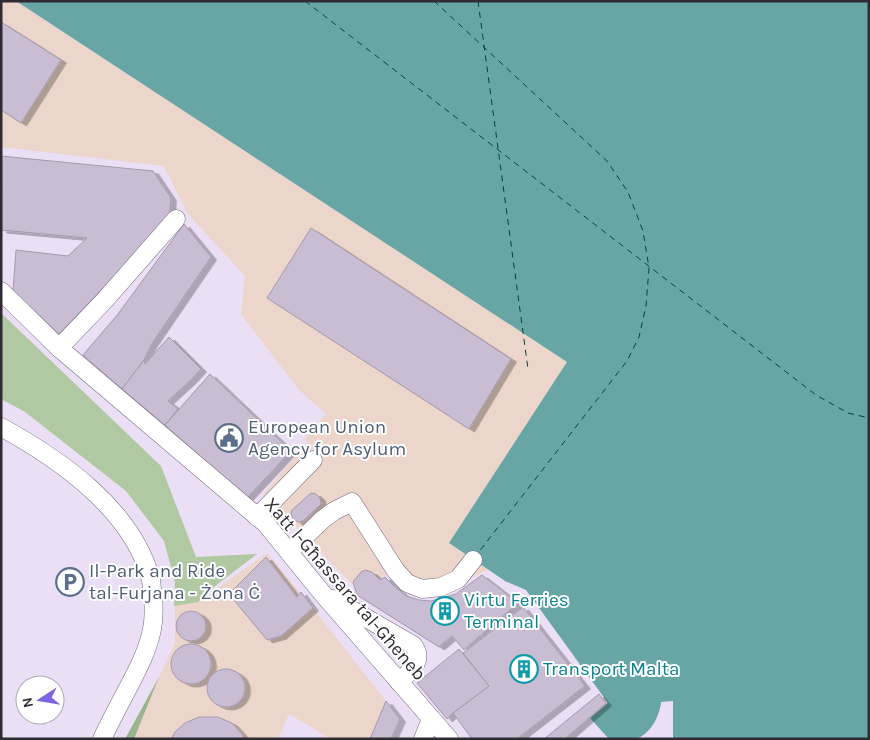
<svg xmlns="http://www.w3.org/2000/svg" width="870" height="740" viewBox="0 0 870 740" font-family="Karla,sans-serif">
  <style>
    .industrial { fill: #ecd5ca }
    .green { fill: #b0c9a3 }
    .forest { fill: #9ab48c }
    .water { fill: #68a6a6 }
    .lines { fill: none; stroke-linecap: round; stroke-linejoin: round }
    .ferry { stroke: #064243; stroke-width: 1; stroke-dasharray: 6 5; stroke-linecap: butt }
    .building { fill: #c8bdd2; stroke: #a499ad; filter: url(#shadow) }
    .minor-casing { stroke: #72687b; stroke-width: 19 }
    .minor { stroke: #fff; stroke-width: 18 }
    .labels { text-anchor: middle; dominant-baseline: central; stroke-width: 4; stroke-linejoin: round; paint-order: stroke }
    .service-label { font-size: 19px; fill: #4e5e75; stroke: #fff; text-anchor: start }
    .street-label { font-size: 19px; fill: #302b33; stroke: #fff }
    .culture-label { font-size: 19px; fill: #0d838f; stroke: #fff; text-anchor: start }
  </style>
  <defs>
    <filter id="shadow"><feDropShadow dx="5.5" dy="3" stdDeviation="0" flood-color="#0004"/></filter>
  </defs>
  <rect width="100%" height="100%" fill="#eadff5"/>
  <g class="industrial">
    <path d="M1 1H16L568 362 449 543 488 570 426 597 387 575 358 590 263 494 307 443 305 439 326 414 299 390 241 314 245 276 187 213 164 166 1 147Z"/>
    <path d="M267 553 313 608 400 719 391 739H331L289 714 278 739H134L159 677 175 643V604L198 602Z"/>
  </g>
  <path class="green" d="M1 313 161 466 196 557 257 554 210 590 198 602 174 606 175 582 164 541 126 491 25 412 1 399Z"/>
  <path class="forest" d="M159 677 134 739H125Z"/>
  <path class="water" d="M16 1H869V739H673V701L661 702C660 716 649 737 634 739 626 740 617 739 609 739L590 718 608 703 526 590 505 581 449 543 567 362Z"/>
  <g class="lines">
    <g class="ferry">
      <path d="M305 1 816 395 848 413 869 418"/>
      <path d="M434 1 607 161 628 192 643 231 649 268 646 306 639 337 627 361 478 553"/>
      <path d="M478 1 528 369"/>
    </g>
  </g>
  <g class="building">
    <path d="M1 22 61 60 21 123 1 110Z"/>
    <path d="M1 156 153 171 171 198 169 219 59 334 13 291 16 250 68 256 87 238 1 230 2 184H1Z"/>
    <path d="M184 224 211 257 151 345 144 360 122 389 83 355 118 314Z"/>
    <path d="M311 228 511 359 469 429 267 298Z"/>
    <path d="M169 337 201 369 191 380 168 401 178 409 165 425 122 389 144 360 145 364Z"/>
    <path d="M210 374 291 451 247 498 165 425Z"/>
    <path d="M311 493 316 494 320 498 321 504 303 521 299 522 296 521 292 517 291 513 292 510Z"/>
    <path d="M266 557 297 597 301 592 313 608 281 636 267 640 229 594Z"/>
    <path d="M365 570 372 572 380 580 385 577 394 586 406 596 419 600 431 601 456 594 482 575 518 603 464 650 452 636 439 647 357 595 353 582 361 572Z"/>
    <path d="M523 607 585 686 517 739H472L453 713 489 686 463 653Z"/>
    <circle cx="191" cy="626" r="15"/>
    <circle cx="191" cy="664" r="20"/>
    <path d="M459 649 489 686 453 713 447 719 417 683Z"/>
    <circle cx="226" cy="688" r="19"/>
    <path d="M599 694 606 703 565 739H544Z"/>
    <path d="M386 701 400 719 391 739H370Z"/>
    <path d="M199 717H218L232 723 242 734 244 739H171L175 732 185 723Z"/>
  </g>
  <g class="lines">
    <defs>
      <g id="minor">
        <path d="M1 291 59 348 266 524 322 593 449 739"/>
        <path d="M59 348 104 301 176 219"/>
        <path d="M1 427C61 460 133 510 151 580 152 586 152 593 153 599 154 609 154 619 152 629 148 650 138 669 128 688 119 705 110 722 102 739"/>
        <path d="M257 517 313 460"/>
        <path d="M289 552 322 520 334 511 352 502 396 571 407 583 422 589 441 587 458 579 473 560"/>
        <path d="M333 599 413 645C425 661 410 671 399 682"/>
        <path d="M423 739 431 719"/>
      </g>
    </defs>
    <use href="#minor" class="minor-casing"/>
    <use href="#minor" class="minor"/>
  </g>
  <defs>
    <symbol id="civic-ring" viewBox="-11 -11 22 22"><circle r="9.5" fill="#fff" stroke="#5c6f8a" stroke-width="1.5"/><path d="M-.6-6.5H3V-4.5H.6V-3L4-1V1h2V6H-6V1h2V-1L-.6-3ZM-1.2 2.5V6h2.4V2.5Z" fill="#5c6f8a"/></symbol>
    <symbol id="parking-ring" viewBox="-11 -11 22 22"><circle r="9.5" fill="#fff" stroke="#5c6f8a" stroke-width="1.5"/><path d="M-3.5-5.5H1a3.5 3.5 0 0 1 0 7H-1V5.5H-3.5ZM-1-3.4V-.6H.8a1.4 1.4 0 0 0 0-2.8Z" fill="#5c6f8a"/></symbol>
    <symbol id="building-ring" viewBox="-11 -11 22 22"><circle r="9.5" fill="#fff" stroke="#0f9aa8" stroke-width="1.5"/><path d="M-4-6H4V6H1V3H-1V6H-4ZM-2.5-4.3h1.7v1.8h-1.7ZM.8-4.3h1.7v1.8H.8ZM-2.5-1h1.7V.8h-1.7ZM.8-1h1.7V.8H.8Z" fill="#0f9aa8"/></symbol>
  </defs>
  <g fill-rule="evenodd">
    <use href="#civic-ring" x="213" y="422" width="32" height="32"/>
    <use href="#parking-ring" x="54" y="566" width="32" height="32"/>
    <use href="#building-ring" x="429" y="595" width="32" height="32"/>
    <use href="#building-ring" x="508" y="653" width="32" height="32"/>
  </g>
  <g class="labels">
    <g class="service-label">
      <text x="248" y="427">European Union<tspan x="248" dy="22">Agency for Asylum</tspan></text>
      <text x="89" y="571">Il-Park and Ride<tspan x="89" dy="22">tal-Furjana - Żona Ċ</tspan></text>
    </g>
    <g class="street-label">
      <text transform="translate(345 589) rotate(49)">Xatt l-Għassara tal-Għeneb</text>
    </g>
    <g class="culture-label">
      <text x="464" y="600">Virtu Ferries<tspan x="464" dy="22">Terminal</tspan></text>
      <text x="543" y="669">Transport Malta</text>
    </g>
  </g>
  <rect width="870" height="740" fill="none" stroke="#302b33" stroke-width="5"/>
  <g transform="translate(40 700) rotate(258)"><circle r="24" fill="#ffffff" stroke="#acaaad"/>
  <path d="M0-4L9 19L0 12L-9 19Z" fill="#7e66e2"/>
  <text y="-8" font-size="14" font-weight="bold" text-anchor="middle" fill="#302b33">N</text>
  </g>
</svg>
